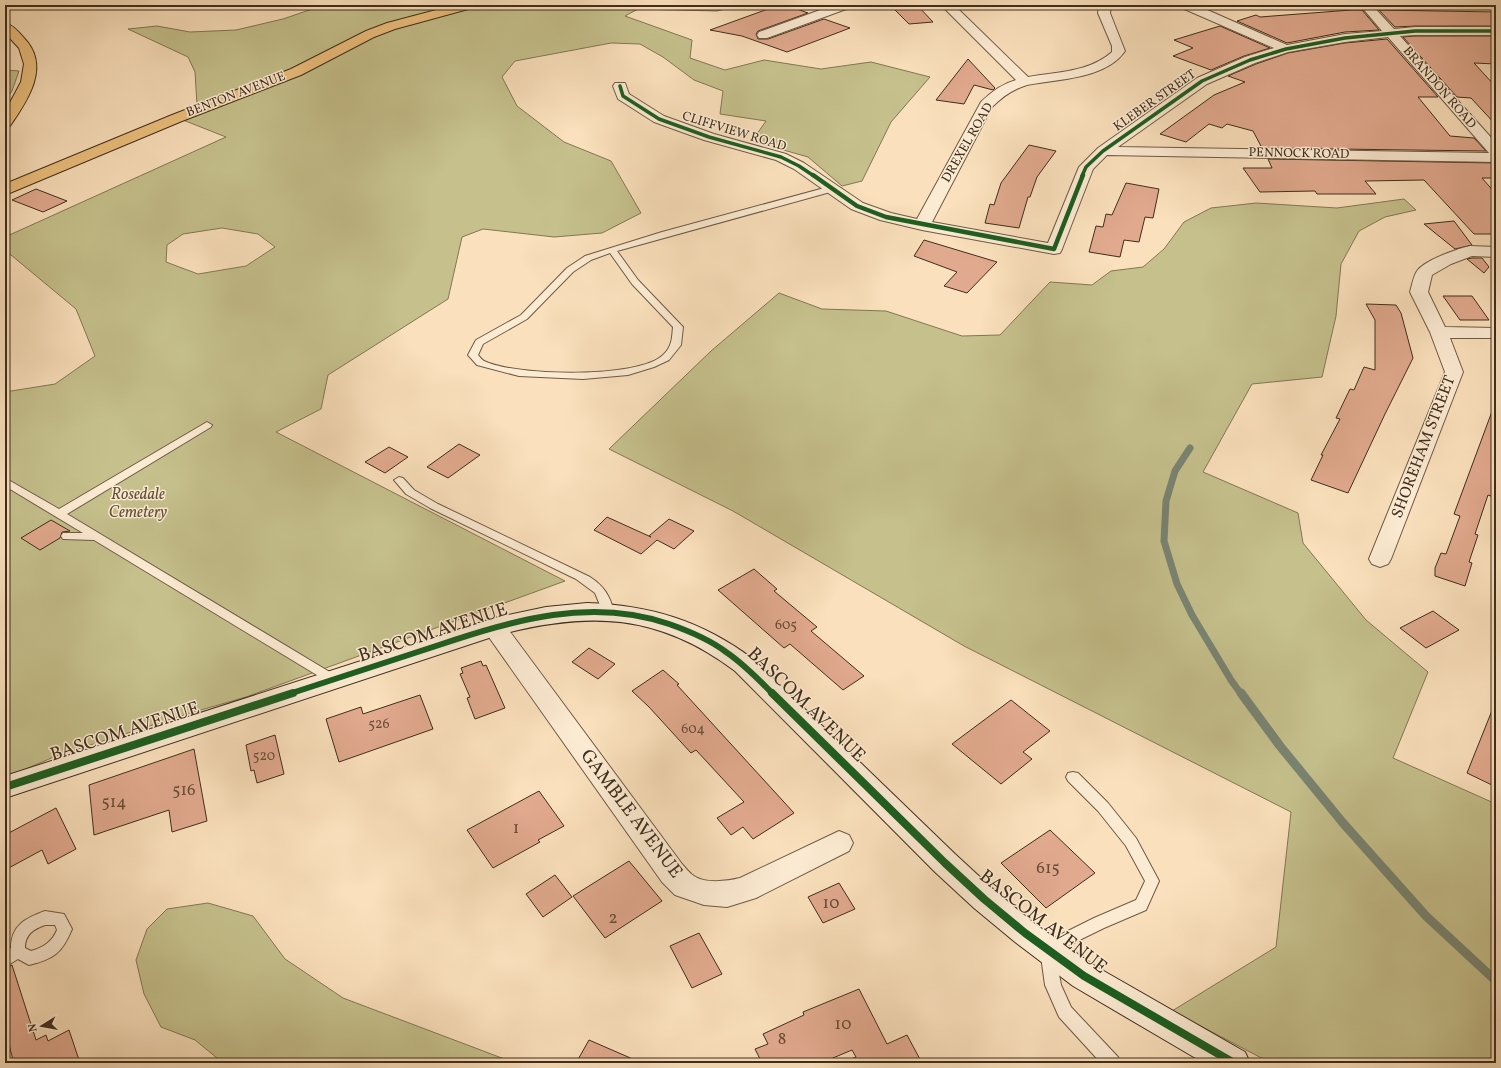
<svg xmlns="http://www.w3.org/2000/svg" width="1501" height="1068" viewBox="0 0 1501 1068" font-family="Vollkorn,serif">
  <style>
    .green { fill: #c5c08c; stroke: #827754; fill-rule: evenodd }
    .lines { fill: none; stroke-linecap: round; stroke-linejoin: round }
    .stream-far1 { stroke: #798472; stroke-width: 7 }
    .stream { stroke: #798472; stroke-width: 9 }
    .building { fill: #e1a98e; stroke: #3f2e1c }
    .lane-casing { stroke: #6e5a44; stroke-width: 2 }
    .street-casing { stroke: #6e5a44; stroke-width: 2 }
    .secondary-casing { stroke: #3f2e1c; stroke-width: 2 }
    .primary-casing { stroke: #3f2e1c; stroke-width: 2 }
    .lane { fill: #fcebd3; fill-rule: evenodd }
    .street { fill: #fcebd3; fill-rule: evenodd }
    .secondary { fill: #fcebd3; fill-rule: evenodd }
    .primary { fill: #edc07e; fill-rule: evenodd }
    .cycleway-far3-casing { stroke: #fcebd3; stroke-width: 5 }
    .cycleway-far2-casing { stroke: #fcebd3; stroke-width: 6 }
    .cycleway-far1-casing { stroke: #fcebd3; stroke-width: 8 }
    .cycleway-casing { stroke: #fcebd3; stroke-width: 10 }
    .cycleway-far3 { stroke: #1b5e20; stroke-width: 3.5 }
    .cycleway-far2 { stroke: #1b5e20; stroke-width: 4.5 }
    .cycleway-far1 { stroke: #1b5e20; stroke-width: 6 }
    .cycleway { stroke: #1b5e20; stroke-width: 8 }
    .labels { text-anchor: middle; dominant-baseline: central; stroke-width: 3; stroke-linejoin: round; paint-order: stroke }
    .far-street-label { font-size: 13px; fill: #3f2e1c; stroke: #fcebd3 }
    .number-label { font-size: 14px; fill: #684d38 }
    .street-label { font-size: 16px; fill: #3f2e1c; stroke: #fcebd3 }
    .park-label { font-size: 16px; font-style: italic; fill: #605238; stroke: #fcebd3 }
    .near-number-label { font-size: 17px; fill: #684d38 }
    .near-street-label { font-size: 19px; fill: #3f2e1c; stroke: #fcebd3 }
  </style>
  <rect width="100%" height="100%" fill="#fae0bc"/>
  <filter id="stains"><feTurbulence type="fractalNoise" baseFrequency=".005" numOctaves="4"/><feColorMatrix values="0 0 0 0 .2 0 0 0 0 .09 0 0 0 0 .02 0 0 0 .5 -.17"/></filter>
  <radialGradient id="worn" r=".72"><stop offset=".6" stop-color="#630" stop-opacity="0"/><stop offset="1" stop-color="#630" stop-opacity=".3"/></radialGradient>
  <g class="green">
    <path d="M317 5H741L717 11 638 9 625 16 692 40 690 58 725 70 764 60 821 69 871 62 930 77 891 122 862 181 842 186 808 157 752 141 766 121 720 114 723 91 694 80 663 57 640 44 611 43 515 61 502 77 517 106 564 142 611 161 641 213 602 233 554 237 483 229 462 237 448 299 328 375 321 409 276 432 565 581 246 697 187 714 56 756 5 778V392L55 384 95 356 76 309 5 250V237L226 137 183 120 209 110 197 105 195 72 188 57 128 29 157 26 190 32 236 30 283 19 318 7ZM222 228 258 234 275 247 246 266 198 274 166 262 167 245 183 234Z"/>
    <path d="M5 70 19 71 12 91 5 101Z"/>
    <path d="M1404 199 1416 210 1385 217 1359 231 1341 264 1336 316 1322 377 1252 384 1203 472 1298 513 1303 543 1366 620 1428 672 1393 758 1496 804V1063H1271L1172 1011 1276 947 1291 812 964 646 733 511 609 449 711 351 779 293 822 309 886 311 962 336 1000 335 1050 282 1092 285 1111 271 1143 267 1164 249 1184 222 1211 208 1256 203 1337 208Z"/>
    <path d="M208 903 253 916 285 959 343 998 515 1063H223L195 1040 161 1027 144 994 136 960 147 929 167 909Z"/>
  </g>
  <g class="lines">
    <path class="stream-far1" d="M1190 448 1175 471 1166 501 1164 541 1177 584 1192 615 1231 680 1241 694"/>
    <path class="stream" d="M1241 693 1280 746 1343 823 1426 916 1496 981"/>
  </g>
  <g class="building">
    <path d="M779 5H786L808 13 758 31 756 34 758 39H768L824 19 850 28 787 52 742 36 710 30Z"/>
    <path d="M890 5H917L933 22 909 24Z"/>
    <path d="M1351 10H1362L1379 30 1345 32 1287 43 1237 21 1256 15 1260 17Z"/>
    <path d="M1379 10 1496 12V26H1415L1395 27Z"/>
    <path d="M1220 26 1270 48 1244 56 1211 70 1173 56 1193 48 1174 40Z"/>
    <path d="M1415 36H1496V64L1474 63 1496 87V125L1471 98 1457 97 1403 37Z"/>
    <path d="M1387 39 1438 97H1418L1450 136 1474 138 1486 151 1262 148 1253 131 1227 124 1222 128 1209 124 1186 142 1160 134 1214 95 1245 82 1228 76 1256 64 1288 53 1345 43Z"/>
    <path d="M968 59 995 88 993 90 974 85 964 104 936 100Z"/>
    <path d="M1029 145 1056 151 1037 177 1030 197H1028L1019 228 985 223 990 204 994 205 1001 183Z"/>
    <path d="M1268 159 1496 163V178H1482L1496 194V234H1474L1424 180 1365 181 1376 194H1317L1315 191 1260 192 1243 168H1272Z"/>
    <path d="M1126 183 1159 189 1153 218 1145 217 1139 242 1124 240 1120 257 1089 252 1096 226 1103 227 1106 214 1112 215Z"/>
    <path d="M36 189 67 201 43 212 12 200Z"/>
    <path d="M1454 221 1472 245 1455 249 1424 224Z"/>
    <path d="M924 240 997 262 967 293 944 286 957 272 914 256Z"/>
    <path d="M1472 258H1482L1489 267 1484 273 1467 259Z"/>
    <path d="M1443 296H1472L1489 320H1460Z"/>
    <path d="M1366 304 1396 305 1401 313 1413 358 1385 414 1348 493 1311 480 1323 455H1321L1340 419 1336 418 1350 389 1354 390 1364 367 1375 370V320Z"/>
    <path d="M1494 406H1496V498L1488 495 1475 534 1478 535 1469 562 1472 563 1465 586 1435 576V568L1441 553 1446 554 1460 516 1454 514Z"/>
    <path d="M459 444 480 455 448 478 427 467Z"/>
    <path d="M389 447 408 457 385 473 365 462Z"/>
    <path d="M607 517 651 537 649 536 669 519 694 531 674 549 657 540 641 554 594 530Z"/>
    <path d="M51 520 70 531 62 532 60 538 40 550 21 538Z"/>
    <path d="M754 569 777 589 774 591 817 627 811 631 864 676 843 690 790 644 784 648 718 590Z"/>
    <path d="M1433 611 1459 630 1426 648 1400 628Z"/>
    <path d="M589 648 615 664 598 679 572 662Z"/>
    <path d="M481 661 483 666 486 665 505 708 475 719 467 698 470 697 460 674 463 673 461 668Z"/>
    <path d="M663 670 679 684 677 685 794 813 753 839 743 827 731 835 717 818 744 802 696 750 691 753 649 707 632 691Z"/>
    <path d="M420 695 433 729 339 762 326 719 361 707 363 714Z"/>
    <path d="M1011 700 1050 731 1023 752 1032 759 1001 784 952 744Z"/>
    <path d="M1495 703H1496V787L1467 773Z"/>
    <path d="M275 735 284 774 257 783 254 770 251 771 246 745Z"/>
    <path d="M194 749 207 821 172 832 169 810 94 835 89 785Z"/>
    <path d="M539 791 564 826 538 840 540 842 493 868 467 830Z"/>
    <path d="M56 808 76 849 48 864 42 850 5 870V835Z"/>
    <path d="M1050 830 1095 873 1046 908 1001 863Z"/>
    <path d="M629 861 662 901 605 938 573 896Z"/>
    <path d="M555 875 572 897 543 917 526 894Z"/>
    <path d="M839 883 855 909 823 923 808 897Z"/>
    <path d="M699 933 722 974 692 988 670 946Z"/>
    <path d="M12 965 36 1040 46 1035 48 1041 69 1030 80 1063H6L13 1060 5 1029V968Z"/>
    <path d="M859 989 887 1044 907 1035 922 1063H842L856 1057 852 1050 821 1063H762L755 1049 768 1044 763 1034 804 1015 803 1012Z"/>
    <path d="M589 1040 642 1063H576Z"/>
  </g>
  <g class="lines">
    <defs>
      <g id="lane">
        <path d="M828 187H831L835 189 834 191 617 251 638 280 683 327 681 345 669 360 654 367 628 375 583 379 519 376 477 365 468 355 476 340 521 315 567 268 585 256 662 232ZM610 253 632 284 673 327C672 338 672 347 663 355 639 379 514 376 484 361 482 360 480 357 478 355L483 344 527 319 573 272 591 260Z"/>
        <path d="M207 422 212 425 211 427 67 514 338 677 340 680 338 683 334 685 330 683 94 540 63 539 61 536 63 533H83L5 486V478L59 509Z"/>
        <path d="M399 477 403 478 414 490 438 504 590 577C604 586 610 596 614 612L612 615 608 616 604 615 595 593 576 579 430 508 406 494 394 480Z"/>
        <path d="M1073 772 1078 773 1108 803 1136 838 1159 881 1146 910 1104 928 1055 952 1061 985 1071 1007 1118 1057 1120 1063H1101L1059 1017 1045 985 1040 949 1042 944 1094 918 1136 900 1145 881 1126 846 1098 811 1068 781 1066 777 1068 773Z"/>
        <path d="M45 911 64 914 72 929C62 953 54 959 29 965L18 959 5 967V951L11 948C11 925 26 918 45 911ZM45 925H55L57 930C52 942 44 947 31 951L25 948C25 934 34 929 45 925Z"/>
      </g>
      <g id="street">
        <path d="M834 5H851L849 8 767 38H759L757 35 759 32Z"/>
        <path d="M941 5H954L1028 77C1056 72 1090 72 1112 52V46L1098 13 1099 5H1111L1110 13 1125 51C1106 79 1058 79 1027 85 1013 89 1002 97 992 107L932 222 1048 243 1079 167 1098 148 1197 78 1245 57 1274 48 1182 8 1180 5H1196L1287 45 1345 34 1382 31 1360 5H1372L1394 29 1415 27H1496V35H1415L1400 36 1496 143V162L1107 155 1093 169 1062 249 1060 253 1054 254 922 230 880 220 851 209 794 169 776 160 704 140 654 122 618 99 613 86 615 83H625L629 94 664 116 714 134 786 154 804 163 863 203 891 213 917 219 981 102C991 92 1002 84 1016 80ZM1388 37 1489 153 1118 147 1207 84 1255 63 1288 52 1345 42Z"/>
        <path d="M1470 246 1496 247V257L1472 256 1451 264 1432 275 1428 292 1445 327 1496 328V338H1450L1463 372 1391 559 1388 564 1380 567 1372 564 1369 559 1445 372 1430 332 1410 292C1412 286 1413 277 1417 271 1425 260 1457 249 1470 246Z"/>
        <path d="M494 618 502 621 682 864C686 868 689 873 694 876 705 884 728 881 740 878L839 831 849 835 853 843 849 851 756 898 727 907 704 905 675 895 662 882 486 633 482 627 486 621Z"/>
      </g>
      <path id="secondary" d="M587 603C650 605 702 621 753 659L955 854 994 890 1035 924 1095 966 1245 1052 1250 1063H1204L1073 986 1015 942 974 908 935 872 735 671C658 613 589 611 498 635L5 798V776L494 618 546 607Z"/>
      <g id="primary">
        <path d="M455 5H474L472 8 395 29 374 37 301 75 182 121 5 195V184L172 115 291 69 366 31 387 23Z"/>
        <path d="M5 23C13 25 19 32 24 38 51 66 28 100 10 126L5 127V112L21 82 24 64 19 48 5 33Z"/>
      </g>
    </defs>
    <use href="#lane" class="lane-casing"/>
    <use href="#street" class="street-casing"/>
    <use href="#secondary" class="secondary-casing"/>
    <use href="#primary" class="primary-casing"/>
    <use href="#lane" class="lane"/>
    <use href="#street" class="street"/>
    <use href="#secondary" class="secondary"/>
    <use href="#primary" class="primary"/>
    <defs>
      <g id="cycleway-far3">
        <path d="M620 86 623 96 659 119 709 137 781 157 799 166 814 176"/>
        <path d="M1082 176 1086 167 1103 151 1202 81 1250 60 1286 49 1345 38 1415 31H1496"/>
      </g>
      <path id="cycleway-far2" d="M813 175 857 206 886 217 1054 249 1083 175"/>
      <path id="cycleway-far1" d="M289 694C339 678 389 661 439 645 514 620 591 597 669 624 689 631 709 639 726 652 744 664 758 679 773 694"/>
      <g id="cycleway">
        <path d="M772 693 945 863 984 899 1025 933 1084 976 1234 1063"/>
        <path d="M5 787 293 693"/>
      </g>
    </defs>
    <use href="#cycleway-far3" class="cycleway-far3-casing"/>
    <use href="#cycleway-far2" class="cycleway-far2-casing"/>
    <use href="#cycleway-far1" class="cycleway-far1-casing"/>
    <use href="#cycleway" class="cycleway-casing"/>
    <use href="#cycleway-far3" class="cycleway-far3"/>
    <use href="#cycleway-far2" class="cycleway-far2"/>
    <use href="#cycleway-far1" class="cycleway-far1"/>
    <use href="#cycleway" class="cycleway"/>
  </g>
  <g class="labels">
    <g class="far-street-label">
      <text transform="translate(1439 88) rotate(49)">BRANDON ROAD</text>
      <text transform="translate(236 95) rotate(-21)">BENTON AVENUE</text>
      <text transform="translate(1155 101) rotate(-35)">KLEBER STREET</text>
      <text transform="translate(734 132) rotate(17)">CLIFFVIEW ROAD</text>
      <text transform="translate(968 143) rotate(-60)">DREXEL ROAD</text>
      <text transform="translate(1299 154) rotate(1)">PENNOCK ROAD</text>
    </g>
    <g class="number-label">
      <text x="786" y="625">605</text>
      <text x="379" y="724">526</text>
      <text x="693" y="729">604</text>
      <text x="264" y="756">520</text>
    </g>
    <g class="street-label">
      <text transform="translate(1424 447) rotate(-69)">SHOREHAM STREET</text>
    </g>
    <g class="park-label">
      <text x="138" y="495">Rosedale<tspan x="138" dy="18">Cemetery</tspan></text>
    </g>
    <g class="near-number-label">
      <text x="184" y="790">516</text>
      <text x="114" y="802">514</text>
      <text x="516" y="828">1</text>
      <text x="1048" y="868">615</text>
      <text x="831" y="903">10</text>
      <text x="613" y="918">2</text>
      <text x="843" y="1024">10</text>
      <text x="782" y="1039">8</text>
    </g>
    <g class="near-street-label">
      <text transform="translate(433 633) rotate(-18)">BASCOM AVENUE</text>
      <text transform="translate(806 705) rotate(44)">BASCOM AVENUE</text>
      <text transform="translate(125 732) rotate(-18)">BASCOM AVENUE</text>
      <text transform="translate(631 814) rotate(53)">GAMBLE AVENUE</text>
      <text transform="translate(1043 922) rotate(38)">BASCOM AVENUE</text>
    </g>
  </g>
  <rect width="1501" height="1068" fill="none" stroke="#fae0bc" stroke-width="20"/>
  <rect x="6" y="6" width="1489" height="1056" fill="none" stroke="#3f2e1c" stroke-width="2"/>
  <rect x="10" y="10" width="1481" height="1048" fill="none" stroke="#3f2e1c"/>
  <g transform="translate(42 1026) rotate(259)" stroke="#fcebd3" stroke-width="3" paint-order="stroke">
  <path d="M0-3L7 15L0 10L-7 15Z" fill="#3f2e1c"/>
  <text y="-6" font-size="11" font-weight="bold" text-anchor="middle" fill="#3f2e1c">N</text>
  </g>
  <rect width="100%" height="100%" filter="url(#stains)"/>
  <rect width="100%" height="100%" fill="url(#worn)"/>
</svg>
